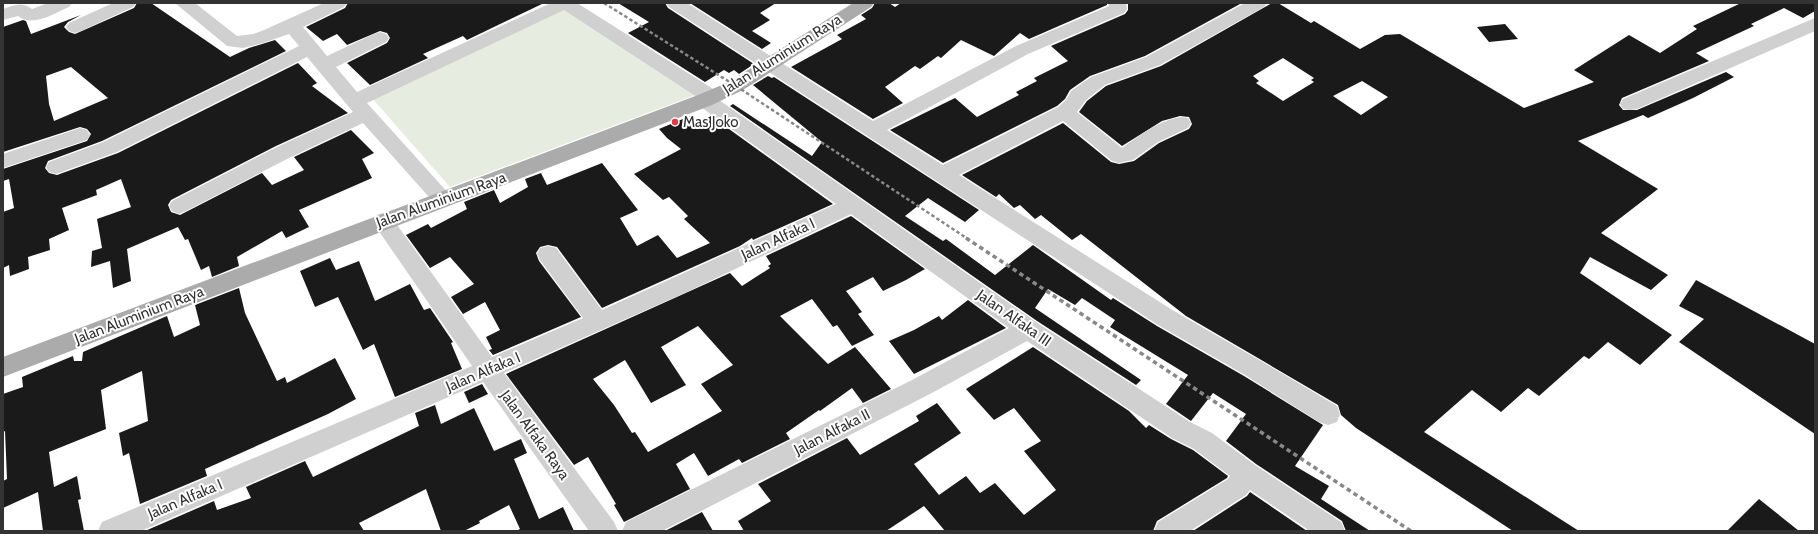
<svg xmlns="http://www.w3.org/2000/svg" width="1818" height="534" viewBox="0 0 1818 534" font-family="Cabin,sans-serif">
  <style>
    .green { fill: #e6ecdf }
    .building { fill: #1a1a1a; fill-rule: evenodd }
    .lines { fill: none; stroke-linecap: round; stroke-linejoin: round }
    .minor { fill: #d0d0d0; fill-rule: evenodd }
    .major { fill: #ababab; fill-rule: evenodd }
    .rail-far1 { stroke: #888; stroke-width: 2.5; stroke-dasharray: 3.5 2.5; stroke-linecap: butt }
    .rail { stroke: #888; stroke-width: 3.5; stroke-dasharray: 4.5 3.5; stroke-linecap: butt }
    .poi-dot { fill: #e63946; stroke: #fff; stroke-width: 1.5 }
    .labels { text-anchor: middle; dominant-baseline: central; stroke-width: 4; stroke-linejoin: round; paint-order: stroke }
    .street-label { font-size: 15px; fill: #333; stroke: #fff }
    .poi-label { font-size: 15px; fill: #333; stroke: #fff; text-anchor: start }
  </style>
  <rect width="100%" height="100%" fill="#fff"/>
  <path class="green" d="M568 7 698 94 450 187 371 97Z"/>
  <g class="building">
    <path d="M137 3H151L230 57 249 48 275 40 286 51 102 141 48 161 45 168 49 173 57 175 118 153 298 63 317 83 312 86 348 113 276 146 171 200 168 205 171 212 180 215 262 173 272 185 304 170 294 157 351 130 374 153 362 159 372 178 299 210 309 227 286 238 282 231 237 257 239 266 212 277 209 266 201 270 188 239 185 240 178 227 127 249 131 281 113 288 110 261 91 267 92 251 102 248 97 219 131 207 121 179 96 190 97 195 62 208 69 230 49 239 50 250 28 257 29 269 10 276 9 265 3 268V212L14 208 9 179 3 181V169L87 141 91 134 87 129 80 127 3 152V27L23 20 26 21 31 34 81 15 68 22 64 27 69 32 75 34 134 8ZM71 67 108 98 54 121 49 104 46 76Z"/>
    <path d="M348 3H544L467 40 463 36 423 54 428 58 370 85 347 63 387 43 390 38 387 33 380 31 347 45 337 34 323 41 306 27 345 8Z"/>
    <path d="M618 3H665L668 8 754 64 739 74 734 70 729 73 724 70 705 82 628 33 649 22Z"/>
    <path d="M690 3H776L760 13 770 20 752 31 771 43 762 49Z"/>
    <path d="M875 3H889L895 7 901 3H1107V5L1029 39 1020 33 994 56 961 40 941 58 938 56 920 69 915 66 885 87 903 103 873 119 791 67 842 39 837 35 866 19 861 15 872 8Z"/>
    <path d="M1128 3 1240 4 1145 56 1090 76 1070 90 1065 99 1057 106 943 163 890 130 955 98 977 117 1019 95 1016 92 1037 81 1034 78 1068 61 1051 46 1125 14 1128 10Z"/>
    <path d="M1272 3H1278L1311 23 1314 21 1360 49 1385 35 1400 34 1524 108 1594 82 1574 70 1629 35 1660 53 1697 29 1693 26 1741 3H1815V11L1803 18 1784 8 1751 24 1754 26 1696 53 1709 61 1622 98 1619 105 1623 110H1637L1726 72 1734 77 1693 98 1648 118 1643 115 1578 141 1658 189 1601 233 1668 275 1651 290 1590 257 1580 273 1672 335 1640 365 1608 342 1589 359 1584 356 1539 396 1528 388 1501 412 1472 390 1424 432 1579 531H1513L1356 428 1341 415 1338 405 1186 316 1081 234 1072 240 1041 215 1035 219 1020 205 1014 208 999 194 996 197 962 175 1063 123 1111 162 1119 164 1134 161 1159 143 1189 129 1192 124 1189 117 1180 116 1162 121 1122 146 1079 112 1087 101 1106 86 1161 66ZM1283 58 1314 78 1311 80 1314 82 1283 101 1256 83 1259 81 1253 76ZM1362 81 1388 97 1361 115 1333 96Z"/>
    <path d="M1505 24 1518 39 1489 42 1477 27Z"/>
    <path d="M768 76 772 78 774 77 979 210 965 222 928 198 905 216 943 241 946 239 995 275 1033 245 1111 300 1113 298 1157 326 1244 376 1323 425 1295 466 1329 486 1321 499 1370 531H1346L1342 521 1256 464 1226 441 1246 414 1213 393 1191 421 1166 404 1188 375 1110 327 1115 320 1082 298 1075 305 1048 289 1035 308 1141 380 1136 385 1037 321 730 106 733 104 812 156 822 142 753 85Z"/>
    <path d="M690 116 697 124 711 116 833 204 753 240 752 238 740 246 602 308 557 247 548 245 540 247 536 253 539 261 581 317 493 355 489 350 492 349 486 337 500 330 485 302 463 314 451 297 474 284 450 257 430 268 406 235 428 224 431 228 467 209 464 202 494 190 500 203 528 187 525 179 541 173 547 185 602 163 638 210 620 218 637 246 658 235 677 258 710 243 684 219 688 216 669 197 663 200 634 174 681 149 667 138 659 129Z"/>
    <path d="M851 216 925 269 906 280 883 291 873 277 846 291 862 312 858 314 874 335 852 346 837 325 833 327 812 299 780 316 828 364 855 347 891 389 863 403 852 388 820 411 819 410 786 433 790 439 742 463 739 459 708 476 694 453 676 464 690 489 624 522 614 505 616 504 588 457 574 465 506 374 730 273 742 286 770 268 768 266 771 264 766 256ZM698 326 733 365 701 384 722 411 648 452 635 432 632 433 614 405 593 379 625 360 651 403 686 385 661 347Z"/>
    <path d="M330 258 336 270 359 261 375 301 410 284 424 310 430 308 453 342 451 343 462 369 395 397 374 344 363 350 338 297 315 307 300 271Z"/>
    <path d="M1696 280 1815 344V434L1679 342 1704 319 1679 306Z"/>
    <path d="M239 288 245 313 277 381 285 377 287 383 335 358 356 399 328 414 205 469 207 476 140 504 129 453 123 456 119 433 148 421 142 371 101 390 106 429 49 452 54 487 77 476 81 499 78 500 84 531H43L38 492 3 508V481L7 479 5 431 3 432V394L23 387 22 377 73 356 74 361H82L83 352 167 316 174 337 200 325 195 305Z"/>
    <path d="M968 300 1006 328 914 374 889 341 914 330 939 316 942 320Z"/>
    <path d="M1033 347 1129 411 1146 428 1149 425 1171 439 1193 450 1228 476 1227 478 1157 521 1153 531H945L924 506 886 531H744L738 521 771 501 758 484 847 438 860 455 919 421 916 416 937 403 961 433 914 464 939 495 966 476 980 493 995 483 1024 515 1056 490 1024 451 1041 441 1014 408 994 420 966 389Z"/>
    <path d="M482 384 488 394 469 403 464 392Z"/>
    <path d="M435 405 441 424 474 408 494 451 521 439 527 453 514 459 539 519 563 507 574 531H516L520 529 509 505 479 521 480 523 464 531H441L426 489 359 523 364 531H145L214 501 217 510 251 498 246 487 305 461 313 477 419 426 415 413Z"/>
    <path d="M1250 492 1307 531H1193L1247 496Z"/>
    <path d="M1759 499 1799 531H1727Z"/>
    <path d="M702 512 713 531H665Z"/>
  </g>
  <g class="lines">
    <g class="minor">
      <path d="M48 3H72L69 7C54 13 33 28 18 16L3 20V9C14 5 22 1 32 9Z"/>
      <path d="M113 3H136L133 7 81 31 75 33 69 31 66 27 69 23Z"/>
      <path d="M175 3H195L237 36 253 34 264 30 324 3H347L344 7 303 27 327 56 374 34 380 32 386 34 389 38 386 42 336 67 357 92 551 3H577L718 92 721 97 719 100 1036 322 1190 422 1212 433 1255 465 1341 522 1345 531H1310L1250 490 1246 495 1190 531H1154L1158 522 1228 479 1230 476 1194 449 1172 438 1027 341 930 394 662 531H622L626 522 912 380 1009 328 851 214 689 291 504 373 614 522 618 531H589L483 382 141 531H98L102 522 472 366 376 227 372 221 376 215 383 213 390 215 492 357 583 318 540 260 537 254 540 248 548 246 556 248 602 310 836 204 698 105 695 100 697 97 564 10 367 103 450 195 453 200 450 205 443 208 436 205 363 123 291 157 186 211 179 214 172 211 169 206 172 201 277 147 353 112 307 57 117 152 56 174 49 172 46 167 49 162 103 142 299 46 289 34 263 43 243 48 227 46Z"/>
      <path d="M666 3H687L873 121 1016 46 1109 6 1108 3H1126L1127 9 1124 13 1028 54 887 130 943 165 1058 107 1066 100 1071 91 1091 77 1146 57 1245 3H1267L1264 7 1160 65 1105 85 1086 100 1077 112 1122 148C1137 137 1169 113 1188 118L1191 123 1188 128 1158 142 1133 160 1119 163 1112 161 1063 121 959 175 1174 311 1261 361 1337 406 1340 414 1337 422 1328 425 1319 422 1245 375 1158 325 669 7Z"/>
      <path d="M1815 18V31L1637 109 1630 110 1623 109 1620 104 1623 99Z"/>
      <path d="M80 128 87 130 90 135 87 140 3 168V154Z"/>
    </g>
    <path class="major" d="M853 3H874L871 7 743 90 712 105 3 377V357L698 95 729 82Z"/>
    <path class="rail-far1" d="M604 3 736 86 968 239"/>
    <path class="rail" d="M966 238 1411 531"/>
  </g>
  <circle class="poi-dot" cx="675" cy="122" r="4"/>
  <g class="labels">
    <g class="street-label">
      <text transform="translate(782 54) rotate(-32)">Jalan Aluminium Raya</text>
      <text transform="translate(441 200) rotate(-20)">Jalan Aluminium Raya</text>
      <text transform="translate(778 239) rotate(-25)">Jalan Alfaka I</text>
      <text transform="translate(139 315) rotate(-21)">Jalan Aluminium Raya</text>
      <text transform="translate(1014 318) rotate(35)">Jalan Alfaka III</text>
      <text transform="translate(483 372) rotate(-23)">Jalan Alfaka I</text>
      <text transform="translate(832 432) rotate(-27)">Jalan Alfaka II</text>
      <text transform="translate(535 435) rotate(54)">Jalan Alfaka Raya</text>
      <text transform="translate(185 499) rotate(-23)">Jalan Alfaka I</text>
    </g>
    <g class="poi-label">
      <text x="683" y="122">Mas Joko</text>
    </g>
  </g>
  <rect width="1818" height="534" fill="none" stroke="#333333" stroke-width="8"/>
</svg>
